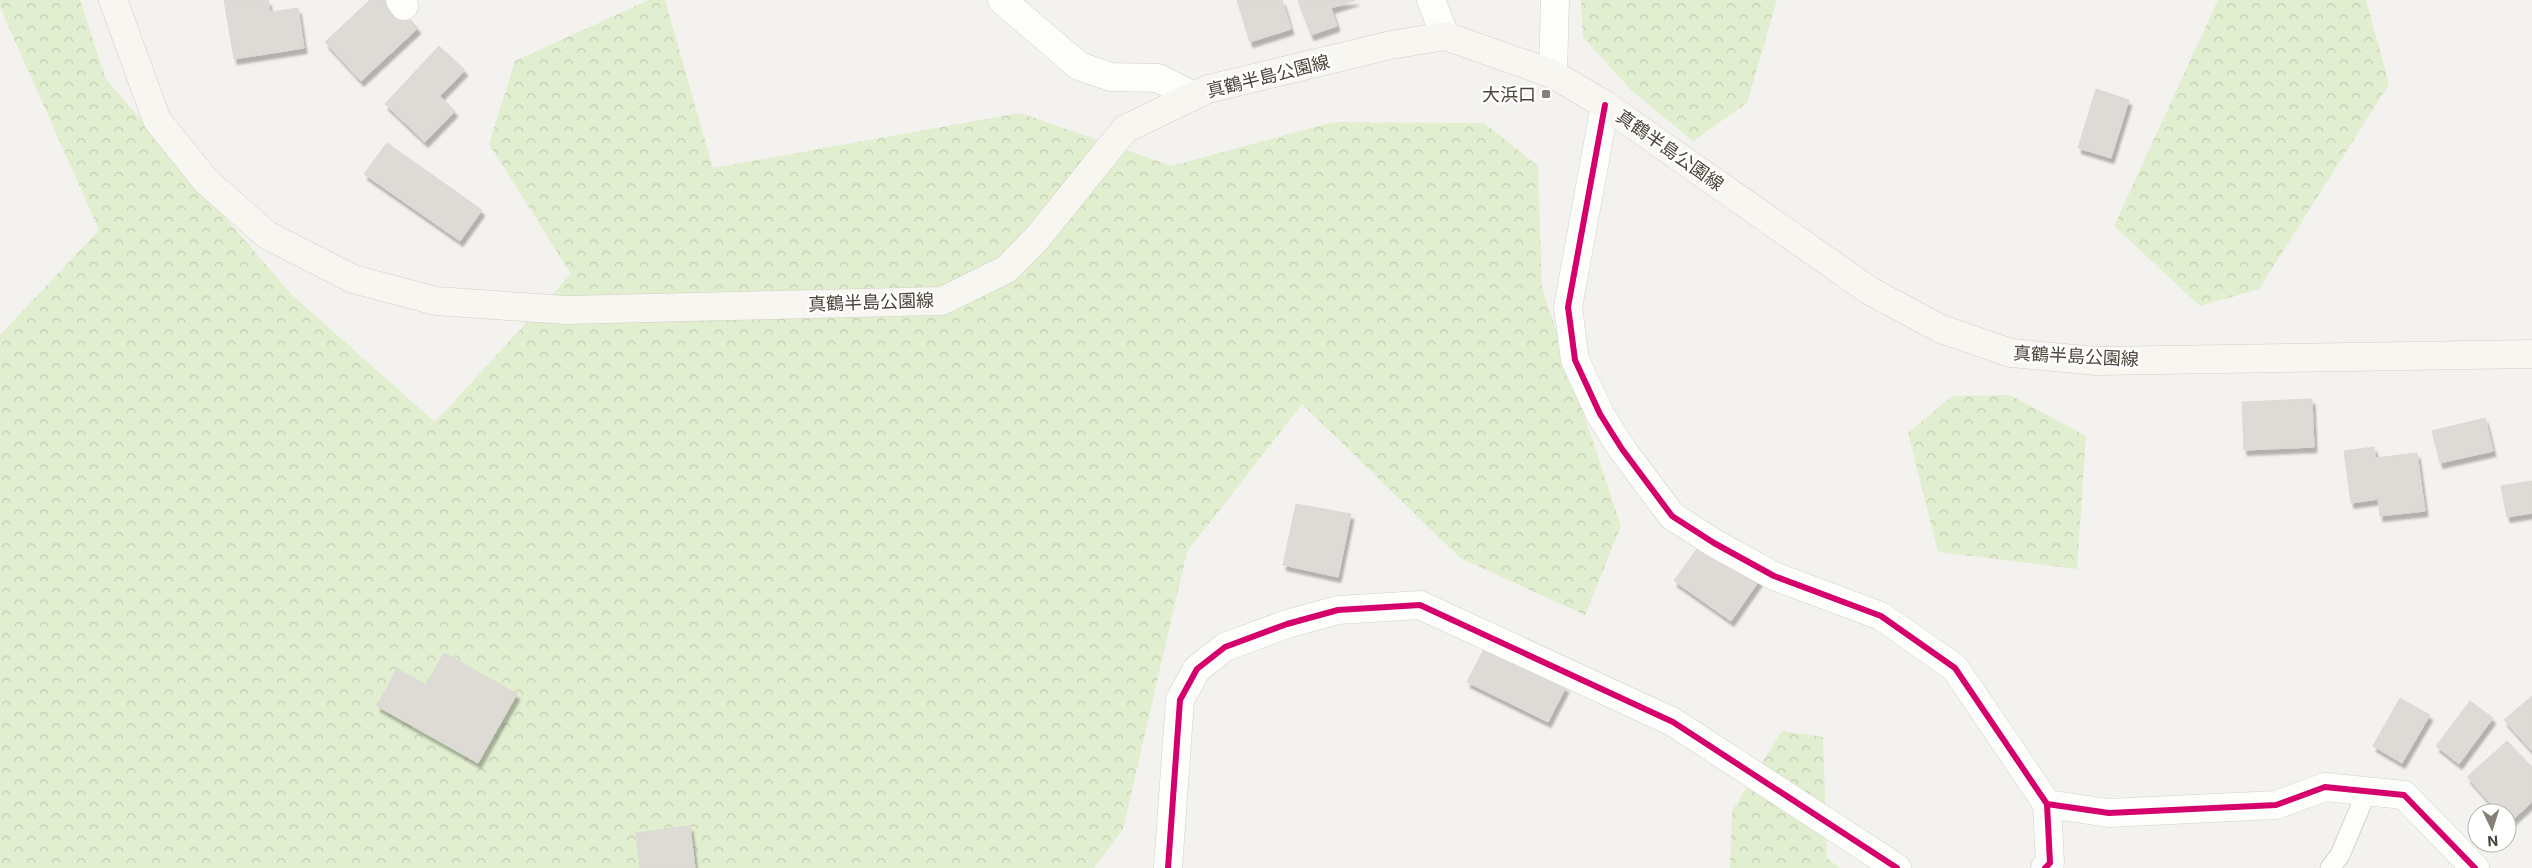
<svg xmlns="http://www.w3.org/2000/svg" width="2532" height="868" viewBox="0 0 2532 868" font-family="Inter,'Noto Sans JP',sans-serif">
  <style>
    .forest { fill: url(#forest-crowns) }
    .building { fill: #dedbd6; stroke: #dcd9d4; filter: url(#shadow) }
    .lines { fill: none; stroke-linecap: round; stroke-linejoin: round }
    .service-casing { stroke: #d2d0cb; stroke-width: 21 }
    .minor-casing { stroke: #d2d0cb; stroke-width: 29 }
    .secondary-casing { stroke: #d3cfc5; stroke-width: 29 }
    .service { stroke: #fdfdfc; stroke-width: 19 }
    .minor { stroke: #fdfdfc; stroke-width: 28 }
    .secondary { stroke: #f7f6f1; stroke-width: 28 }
    .cycleway-casing { stroke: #fff; stroke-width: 9 }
    .cycleway { stroke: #d6006c; stroke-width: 6 }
    .poi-dot { fill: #868178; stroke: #fff; stroke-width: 2 }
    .labels { text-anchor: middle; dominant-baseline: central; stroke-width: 4.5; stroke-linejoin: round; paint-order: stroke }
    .street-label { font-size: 18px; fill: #4b4439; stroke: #fff }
    .poi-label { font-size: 18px; fill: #4b4439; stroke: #fff; text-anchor: end }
  </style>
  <defs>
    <pattern id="forest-crowns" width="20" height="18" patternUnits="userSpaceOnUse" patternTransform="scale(1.25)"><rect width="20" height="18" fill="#e1eecf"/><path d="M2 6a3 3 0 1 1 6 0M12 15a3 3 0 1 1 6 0" fill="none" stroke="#c3cdb2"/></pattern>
    <filter id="shadow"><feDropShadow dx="3" dy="5.5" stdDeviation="1" flood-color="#0004"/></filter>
  </defs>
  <rect width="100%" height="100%" fill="#f4f2ee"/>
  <g class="forest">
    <path d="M0 0H80L106 79 291 294 435 422 571 274 489 144 515 61 649 0H665L713 168 1020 113 1172 166 1333 122 1484 123 1538 166 1542 288 1621 526 1585 615 1460 558 1302 404 1187 552 1123 829 1094 868H0V335L99 230 0 7Z"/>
    <path d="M1581 0H1777L1747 103 1693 141 1631 90 1583 37Z"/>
    <path d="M2218 0H2366L2389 84 2259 289 2200 306 2114 226Z"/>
    <path d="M2010 395 2086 436 2077 569 1938 552 1908 433 1952 396Z"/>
    <path d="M1782 731 1823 737 1827 858 1840 868H1730L1732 811Z"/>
  </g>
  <g class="building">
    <path d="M224 0H268L270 12 298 8 304 48 234 59Z"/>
    <path d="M370 0H392L418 28 361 81 325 42Z"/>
    <path d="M1237 0H1282L1291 29 1250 42Z"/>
    <path d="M1298 0H1356L1331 8 1337 26 1311 35Z"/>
    <path d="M439 46 465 70 440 96 455 111 425 142 385 104Z"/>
    <path d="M2096 89 2129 100 2111 158 2078 148Z"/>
    <path d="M387 143 482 210 460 241 364 174Z"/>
    <path d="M2312 399 2314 447 2244 450 2242 402Z"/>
    <path d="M2485 418 2493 451 2440 463 2432 431Z"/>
    <path d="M2374 447 2375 458 2417 453 2425 511 2380 516 2378 499 2351 503 2344 451Z"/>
    <path d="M2532 481V513L2507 517 2501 486Z"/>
    <path d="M1296 504 1351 514 1338 577 1283 565Z"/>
    <path d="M1704 539 1761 578 1731 621 1674 581Z"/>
    <path d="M1485 647 1566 687 1548 722 1467 682Z"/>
    <path d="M444 653 517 694 478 763 377 706 397 669 426 685Z"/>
    <path d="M2532 696V751L2504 720Z"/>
    <path d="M2400 698 2430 715 2402 763 2373 746Z"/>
    <path d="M2470 701 2493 718 2459 764 2436 746Z"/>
    <path d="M2507 741 2532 767V802L2509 823 2507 813H2499L2467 777Z"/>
    <path d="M690 826 695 868H640L636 833Z"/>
  </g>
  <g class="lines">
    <defs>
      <path id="service" d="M2330 868 2340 855 2367 791"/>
      <g id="minor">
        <path d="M400 0 404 6"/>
        <path d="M1002 0 1079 66 1111 77 1158 78 1193 96"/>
        <path d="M1431 0 1445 36"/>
        <path d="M1553 74 1555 0"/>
        <path d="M1605 105 1568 307 1575 360 1600 414 1622 449 1672 516 1714 543 1774 576 1881 616 1955 668 2047 804 2050 863 2045 868"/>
        <path d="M2047 804 2109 813 2276 805 2325 787 2404 795 2475 868"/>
        <path d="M1168 868 1180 700 1197 669 1225 647 1287 624 1338 610 1420 605 1673 722 1897 868"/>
      </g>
      <path id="secondary" d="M113 0 157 120 206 181 267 235 353 279 436 301 566 310 942 301 1007 269 1038 237 1125 129 1208 89 1391 45 1445 36 1553 74 1605 105 1870 291 1941 329 2011 353 2097 361 2532 354"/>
    </defs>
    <use href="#service" class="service-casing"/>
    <use href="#minor" class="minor-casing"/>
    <use href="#secondary" class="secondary-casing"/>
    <use href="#service" class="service"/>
    <use href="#minor" class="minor"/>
    <use href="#secondary" class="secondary"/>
    <defs>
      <g id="cycleway">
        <path d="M1605 105 1568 307 1575 360 1600 414 1622 449 1672 516 1714 543 1774 576 1881 616 1955 668 2047 804 2050 863 2045 868"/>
        <path d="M2047 804 2109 813 2276 805 2325 787 2404 795 2475 868"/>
        <path d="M1168 868 1180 700 1197 669 1225 647 1287 624 1338 610 1420 605 1673 722 1897 868"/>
      </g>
    </defs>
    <use href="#cycleway" class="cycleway-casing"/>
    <use href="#cycleway" class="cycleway"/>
  </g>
  <rect class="poi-dot" x="1541" y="89" width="10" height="10" rx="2.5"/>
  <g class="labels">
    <g class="street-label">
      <text transform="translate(1268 76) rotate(-14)">真鶴半島公園線</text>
      <text transform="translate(1670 150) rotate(35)">真鶴半島公園線</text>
      <text transform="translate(871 302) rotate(-2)">真鶴半島公園線</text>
      <text transform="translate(2076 356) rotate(3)">真鶴半島公園線</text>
    </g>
    <g class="poi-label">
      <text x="1536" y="94">大浜口</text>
    </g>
  </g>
  <g transform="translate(2492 828) rotate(176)"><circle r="24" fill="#ffffff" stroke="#b7b4b0"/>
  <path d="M0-4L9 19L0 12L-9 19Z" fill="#868178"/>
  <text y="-8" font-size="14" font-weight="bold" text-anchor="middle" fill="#4b4439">N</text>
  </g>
</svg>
